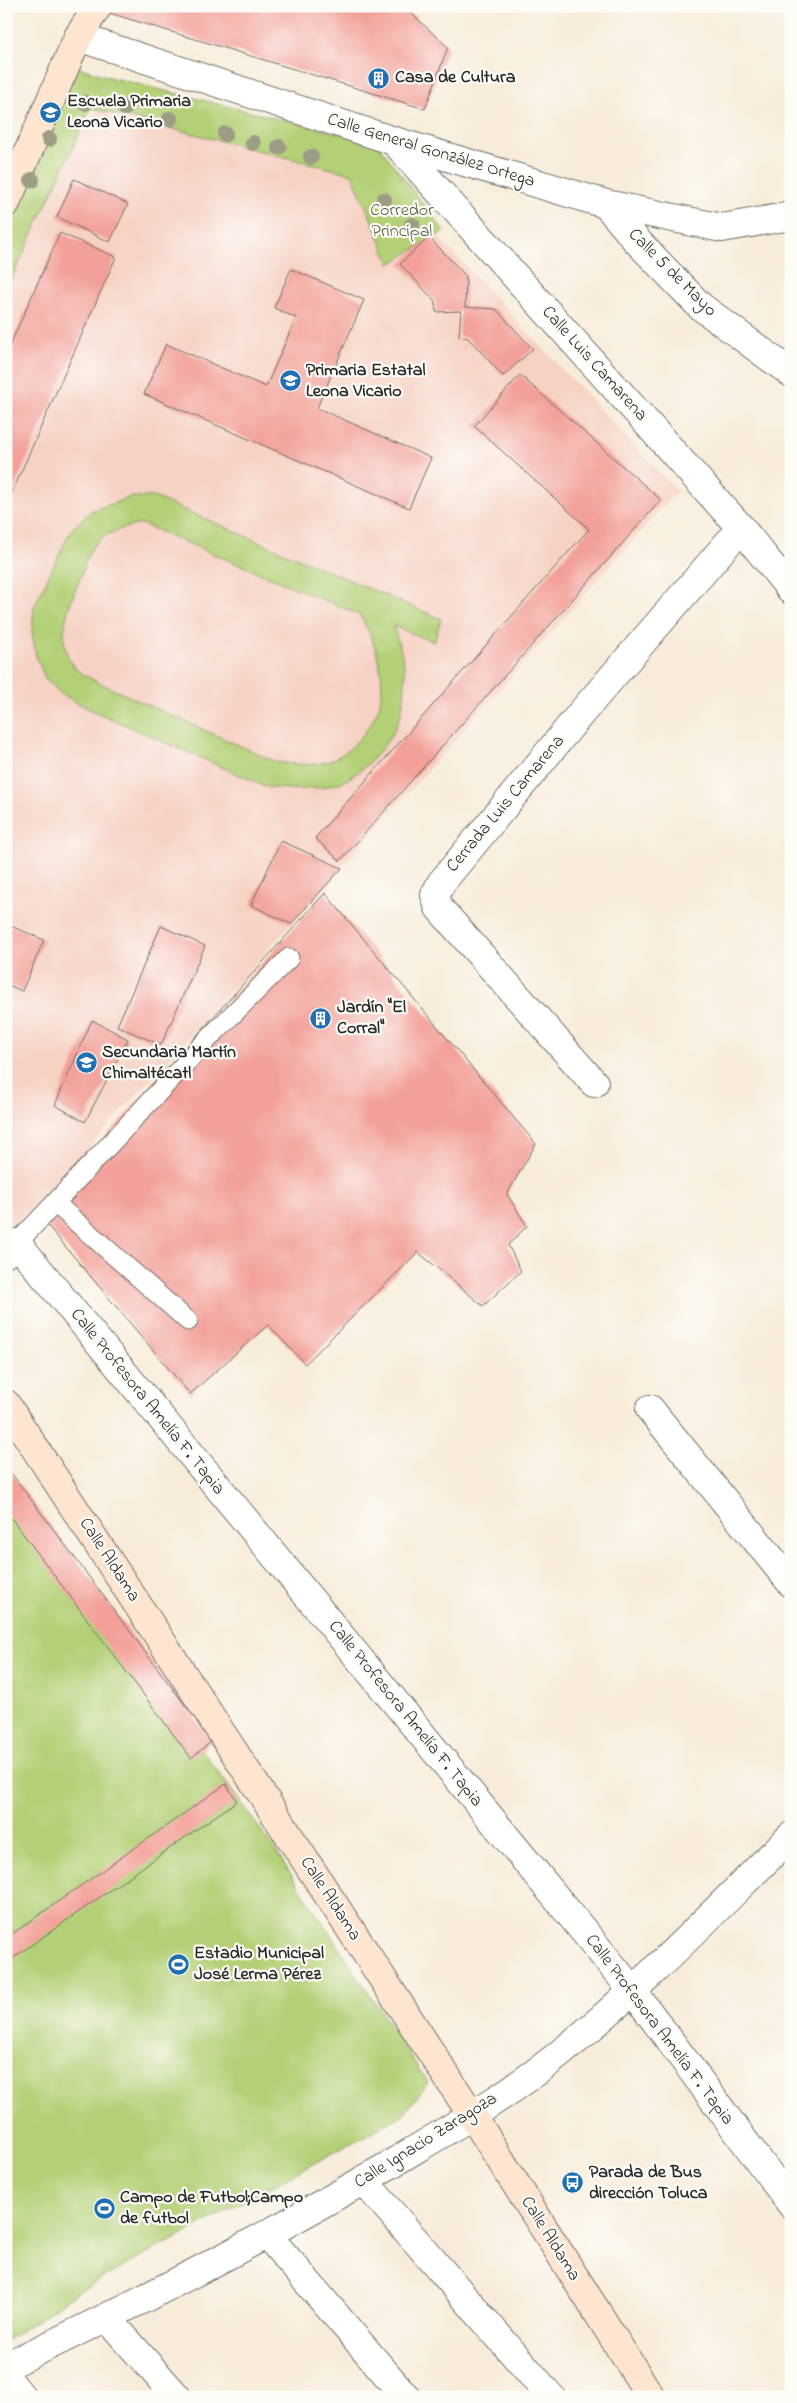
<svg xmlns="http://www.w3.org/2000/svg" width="797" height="2403" viewBox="0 0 797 2403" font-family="'Indie Flower',sans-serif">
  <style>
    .built { fill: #f6d2c4 }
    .green { fill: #b3d076; stroke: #6f7e50; fill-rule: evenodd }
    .building { fill: #f3a09a }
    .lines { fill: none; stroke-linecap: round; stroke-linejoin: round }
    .service-casing { stroke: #726f68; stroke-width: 21 }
    .minor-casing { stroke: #726f68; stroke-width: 30 }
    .secondary-casing { stroke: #726f68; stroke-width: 30 }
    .service { stroke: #fff; stroke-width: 19 }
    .minor { stroke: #fff; stroke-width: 28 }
    .secondary { stroke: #fde5d0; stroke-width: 28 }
    .tree { fill: #9d9d86 }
    .labels { text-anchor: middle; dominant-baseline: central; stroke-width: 4.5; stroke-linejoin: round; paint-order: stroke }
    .poi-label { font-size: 18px; font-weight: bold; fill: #2b2b2b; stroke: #fdfcf7; text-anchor: start }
    .street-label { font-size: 18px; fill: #2b2b2b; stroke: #fdfcf7 }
    .park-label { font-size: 18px; fill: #545d42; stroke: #fdfcf7 }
  </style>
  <rect width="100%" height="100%" fill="#fdfcf7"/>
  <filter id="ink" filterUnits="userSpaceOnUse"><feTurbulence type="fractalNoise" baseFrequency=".02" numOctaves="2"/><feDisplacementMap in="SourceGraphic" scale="10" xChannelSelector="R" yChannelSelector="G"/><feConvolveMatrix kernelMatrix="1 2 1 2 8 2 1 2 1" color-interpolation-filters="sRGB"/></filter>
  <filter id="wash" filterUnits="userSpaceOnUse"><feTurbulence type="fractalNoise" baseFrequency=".0096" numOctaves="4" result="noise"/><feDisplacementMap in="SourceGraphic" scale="20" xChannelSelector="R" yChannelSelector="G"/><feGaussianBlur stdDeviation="1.12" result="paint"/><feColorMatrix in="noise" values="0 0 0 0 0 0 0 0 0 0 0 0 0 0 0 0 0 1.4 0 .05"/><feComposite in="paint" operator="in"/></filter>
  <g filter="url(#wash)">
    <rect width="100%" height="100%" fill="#f7ecd9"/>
    <path class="built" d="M118 93 368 162 677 491 291 924 39 1203 6 1231V270L63 142Z"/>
    <g class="green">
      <path d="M71 65 109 77 377 143 444 231 390 264 352 174 91 108 6 291V212Z"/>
      <path d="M131 497H154L441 619 434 642 393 626C398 642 404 658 405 674 406 692 402 719 392 734 381 752 360 775 339 783 316 791 291 790 267 787L89 709 60 693 45 678 36 656 32 631 34 607 66 540 72 529 91 511ZM142 524 360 615C375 641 386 673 380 703 378 713 370 725 364 733 355 745 343 756 329 761 311 767 294 764 276 762L97 682C91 678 82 675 77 670 52 644 69 605 80 578 84 569 87 554 93 546 105 532 125 527 142 524Z"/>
      <path d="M6 1483 271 1844 428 2083 403 2115 79 2291 6 2341Z"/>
    </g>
    <g id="blocks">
      <g class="building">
        <path d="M110 6H403L448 47 425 109 106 12Z"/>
        <path d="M74 179 128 204 110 242 57 217Z"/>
        <path d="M60 233 116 257 6 506V354Z"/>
        <path d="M429 237 466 276 465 307 496 309 533 349 503 376 468 338 459 336 461 311 436 312 435 301 400 264Z"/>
        <path d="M291 269 364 300 317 408 431 458 409 508 144 394 166 344 266 387 296 318 274 308Z"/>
        <path d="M520 375 661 500 340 861 315 838 589 529 474 426Z"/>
        <path d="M281 841 342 868 291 924 251 905Z"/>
        <path d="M325 893 536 1144 507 1194 527 1226 508 1245 521 1271 483 1306 418 1252 305 1364 268 1325 190 1394 37 1213Z"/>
        <path d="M6 924 44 940 22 991 6 984Z"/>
        <path d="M161 926 205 946 161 1045 117 1026Z"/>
        <path d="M92 1020 128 1039 85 1122 55 1105Z"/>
        <path d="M6 1466 212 1741 191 1758 6 1511Z"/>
        <path d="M226 1784 237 1801 6 1963V1938Z"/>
      </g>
    </g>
  </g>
  <g filter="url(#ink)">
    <use href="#blocks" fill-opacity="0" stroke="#726f68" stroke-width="1"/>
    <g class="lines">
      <defs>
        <g id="service">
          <path d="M55 1203 208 1039 289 958"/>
          <path d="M17 1243 55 1203 188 1321"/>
        </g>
        <g id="minor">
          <path d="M78 37 394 141 606 204 722 228 791 216"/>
          <path d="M394 141 741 528 791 590"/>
          <path d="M606 204 637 241 700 306 791 373"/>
          <path d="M594 1083 439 908 435 895 441 883 582 712 741 528"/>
          <path d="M6 1253 17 1243 633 1991 791 2204"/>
          <path d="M650 1409 791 1583"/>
          <path d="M363 2180 551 2397"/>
          <path d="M267 2235 406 2397"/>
          <path d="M107 2318 177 2397"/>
          <path d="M6 2366C139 2303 270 2236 396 2161 451 2128 507 2096 557 2056 640 1989 714 1911 791 1836"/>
          <path d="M6 2377 22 2397"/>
        </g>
        <g id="secondary">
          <path d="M6 203 78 37 98 6"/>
          <path d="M6 1404 472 2115 651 2397"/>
        </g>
      </defs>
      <use href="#service" class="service-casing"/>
      <use href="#minor" class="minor-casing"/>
      <use href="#secondary" class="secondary-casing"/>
      <use href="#service" class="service"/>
      <use href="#minor" class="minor"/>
      <use href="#secondary" class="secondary"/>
    </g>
    <g class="tree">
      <circle cx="85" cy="103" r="8"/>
      <circle cx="125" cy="108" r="8"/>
      <circle cx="170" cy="119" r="8"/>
      <circle cx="225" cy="134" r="8"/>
      <circle cx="49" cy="139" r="8"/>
      <circle cx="253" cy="143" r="8"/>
      <circle cx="279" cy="147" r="8"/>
      <circle cx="311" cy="157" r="8"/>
      <circle cx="32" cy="180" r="8"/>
      <circle cx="384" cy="200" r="8"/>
      <circle cx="412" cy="225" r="8"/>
    </g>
  </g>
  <defs>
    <symbol id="building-disc" viewBox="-11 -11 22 22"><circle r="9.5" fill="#1f6fb2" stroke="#fdfcf7"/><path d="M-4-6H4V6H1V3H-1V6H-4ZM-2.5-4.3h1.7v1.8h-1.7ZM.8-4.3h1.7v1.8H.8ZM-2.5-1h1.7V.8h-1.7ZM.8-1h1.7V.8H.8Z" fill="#fff"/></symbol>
    <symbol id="school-disc" viewBox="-11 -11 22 22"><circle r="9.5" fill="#1f6fb2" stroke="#fdfcf7"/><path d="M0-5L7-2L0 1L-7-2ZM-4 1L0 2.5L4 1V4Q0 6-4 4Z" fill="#fff"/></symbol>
    <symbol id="stadium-disc" viewBox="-11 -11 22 22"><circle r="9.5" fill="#1f6fb2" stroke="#fdfcf7"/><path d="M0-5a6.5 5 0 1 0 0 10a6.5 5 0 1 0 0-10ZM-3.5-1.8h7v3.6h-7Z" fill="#fff"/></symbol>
    <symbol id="bus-disc" viewBox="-11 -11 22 22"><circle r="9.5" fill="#1f6fb2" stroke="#fdfcf7"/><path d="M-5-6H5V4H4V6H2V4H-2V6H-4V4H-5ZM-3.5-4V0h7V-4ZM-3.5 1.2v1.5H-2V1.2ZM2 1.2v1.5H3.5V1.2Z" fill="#fff"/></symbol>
  </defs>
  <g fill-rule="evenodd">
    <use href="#building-disc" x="366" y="66" width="25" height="25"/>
    <use href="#school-disc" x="38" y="100" width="25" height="25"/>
    <use href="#school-disc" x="278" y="368" width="25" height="25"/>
    <use href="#building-disc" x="308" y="1006" width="25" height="25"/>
    <use href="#school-disc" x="74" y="1050" width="25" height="25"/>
    <use href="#stadium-disc" x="166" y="1952" width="25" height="25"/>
    <use href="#bus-disc" x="560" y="2170" width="25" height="25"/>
    <use href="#stadium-disc" x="92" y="2196" width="25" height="25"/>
  </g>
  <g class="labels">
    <g class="poi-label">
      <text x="395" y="78">Casa de Cultura</text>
      <text x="67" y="102">Escuela Primaria<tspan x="67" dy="21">Leona Vicario</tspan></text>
      <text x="306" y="371">Primaria Estatal<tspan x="306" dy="21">Leona Vicario</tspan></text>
      <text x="337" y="1008">Jardín "El<tspan x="337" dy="21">Corral"</tspan></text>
      <text x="102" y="1053">Secundaria Martín<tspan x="102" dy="21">Chimaltécatl</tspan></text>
      <text x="194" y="1954">Estadio Municipal<tspan x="194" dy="21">José Lerma Pérez</tspan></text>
      <text x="589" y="2173">Parada de Bus<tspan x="589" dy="21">dirección Toluca</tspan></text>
      <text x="120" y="2198">Campo de Futbol;Campo<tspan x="120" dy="21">de futbol</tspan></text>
    </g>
    <g class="street-label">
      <text transform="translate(431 151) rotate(17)">Calle General González Ortega</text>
      <text transform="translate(672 273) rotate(45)">Calle 5 de Mayo</text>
      <text transform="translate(594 364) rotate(48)">Calle Luis Camarena</text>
      <text transform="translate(506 804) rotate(-50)">Cerrada Luis Camarena</text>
      <text transform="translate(147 1402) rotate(51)">Calle Profesora Amelía F. Tapia</text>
      <text transform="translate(109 1560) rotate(57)">Calle Aldama</text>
      <text transform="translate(405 1714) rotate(51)">Calle Profesora Amelía F. Tapia</text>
      <text transform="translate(330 1899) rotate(57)">Calle Aldama</text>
      <text transform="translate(659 2030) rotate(53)">Calle Profesora Amelía F. Tapia</text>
      <text transform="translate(426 2141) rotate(-32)">Calle Ignacio Zaragoza</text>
      <text transform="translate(550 2239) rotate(58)">Calle Aldama</text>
    </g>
    <g class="park-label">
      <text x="402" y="211">Corredor<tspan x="402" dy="21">Principal</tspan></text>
    </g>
  </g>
  <rect width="797" height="2403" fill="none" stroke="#fdfcf7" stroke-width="25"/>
</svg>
